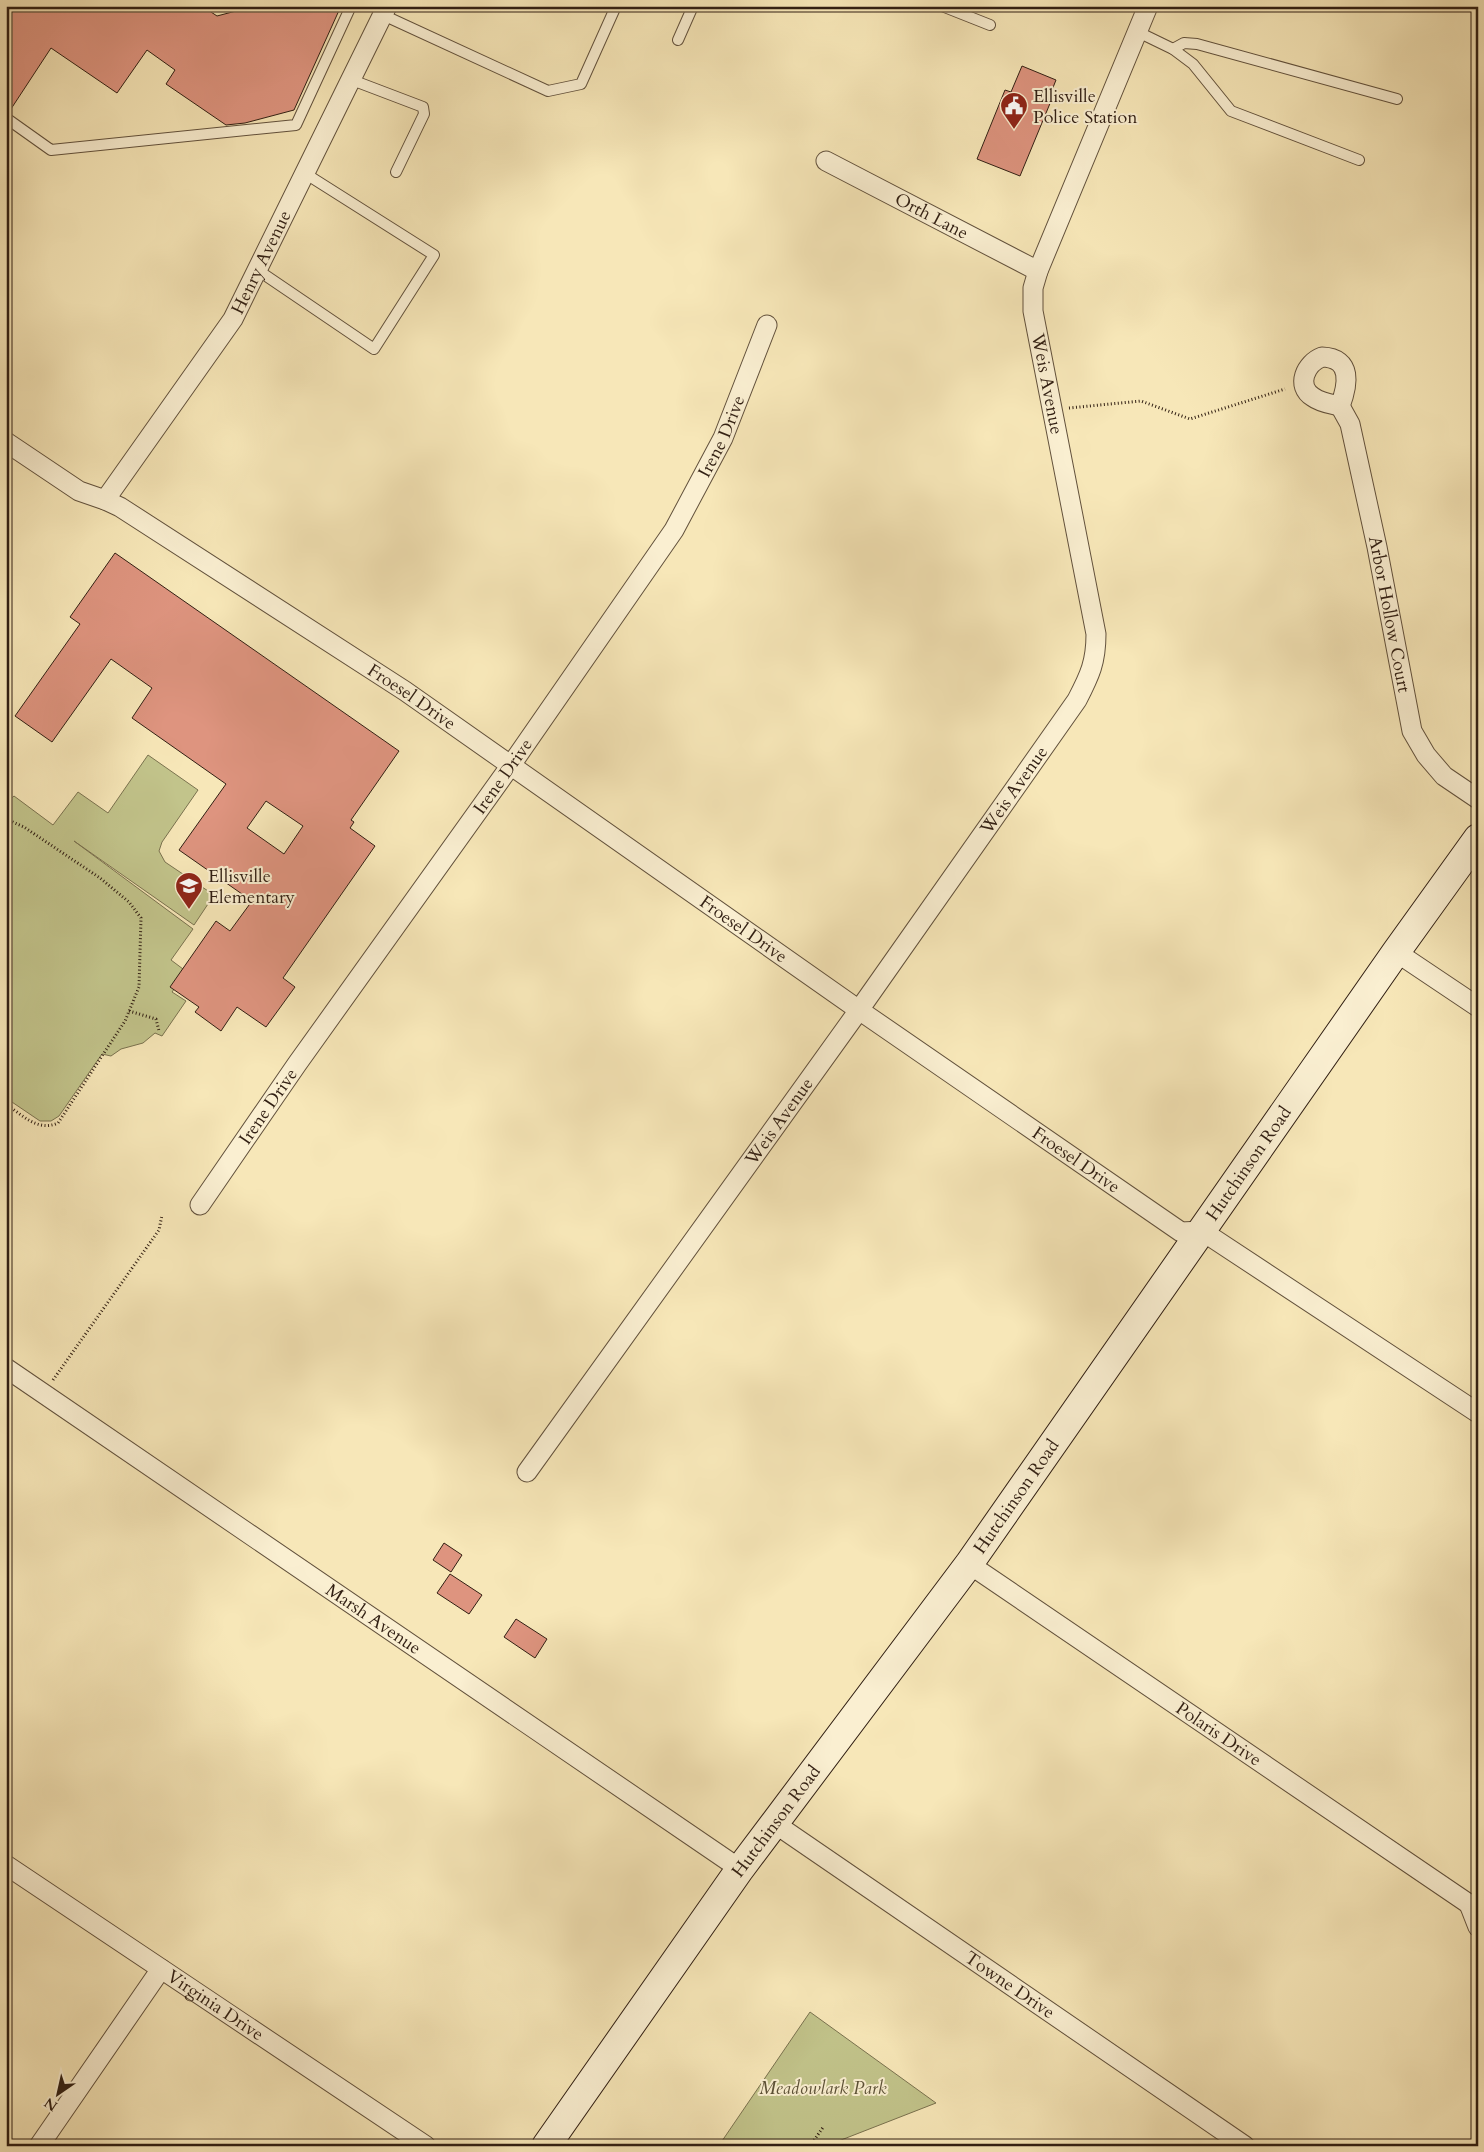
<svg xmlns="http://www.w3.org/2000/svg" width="1484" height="2152" viewBox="0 0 1484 2152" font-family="Cardo,serif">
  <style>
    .green { fill: #c2c48b; stroke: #7a724f }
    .building { fill: #de947f; stroke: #311f13; fill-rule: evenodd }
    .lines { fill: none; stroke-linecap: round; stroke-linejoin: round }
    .lane-casing { stroke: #62513c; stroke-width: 12 }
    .street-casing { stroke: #62513c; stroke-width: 21 }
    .secondary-casing { stroke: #311f13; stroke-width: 30 }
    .path { stroke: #311f13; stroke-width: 3; stroke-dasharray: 1 2.5; stroke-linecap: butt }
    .lane { stroke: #faefd1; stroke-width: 10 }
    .street { stroke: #faefd1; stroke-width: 19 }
    .secondary { stroke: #faefd1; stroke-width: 28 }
    .labels { text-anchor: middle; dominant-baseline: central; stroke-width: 4; stroke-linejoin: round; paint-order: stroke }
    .poi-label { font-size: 18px; fill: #311f13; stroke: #faefd1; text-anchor: start }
    .street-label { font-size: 18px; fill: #311f13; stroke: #faefd1 }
    .park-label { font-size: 18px; font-style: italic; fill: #5c5137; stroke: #faefd1 }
  </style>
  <rect width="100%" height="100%" fill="#f7e7b8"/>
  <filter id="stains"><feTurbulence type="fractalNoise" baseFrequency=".004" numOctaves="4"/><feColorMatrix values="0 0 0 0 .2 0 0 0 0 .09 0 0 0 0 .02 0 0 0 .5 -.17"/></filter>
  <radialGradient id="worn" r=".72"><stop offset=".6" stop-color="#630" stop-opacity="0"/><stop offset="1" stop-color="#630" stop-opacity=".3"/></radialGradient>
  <g class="green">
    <path d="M148 755 198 790 162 842 159 851 165 862 214 895 194 925 74 841 193 929 171 960 187 972 172 992 186 1001 162 1036 155 1033 143 1043 121 1049 111 1056 102 1054 59 1116 51 1121H40L6 1098V803L14 796 53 825 78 792 108 813Z"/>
    <path d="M810 2012 936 2103 836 2142 838 2146H729L722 2141Z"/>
  </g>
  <g class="building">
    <path d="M6 6H202L217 16 255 6H341L294 110 245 123 226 125 166 84 175 70 147 50 117 93 51 48 9 112 6 111Z"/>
    <path d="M1022 66 1056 80 1048 100 1051 101 1020 176 977 159 1005 90 1011 92Z"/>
    <path d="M115 553 399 751 351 820 354 822 350 828 375 846 283 978 295 987 266 1027 237 1007 221 1031 195 1012 199 1007 170 987 216 921 230 931 252 901 179 850 226 784 132 718 152 688 111 659 52 742 15 716 80 624 70 617ZM266 801 303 826 284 854 247 828Z"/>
    <path d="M444 1543 462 1555 451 1572 433 1560Z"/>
    <path d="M450 1574 482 1595 469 1614 437 1593Z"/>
    <path d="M516 1619 547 1639 535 1658 504 1637Z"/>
  </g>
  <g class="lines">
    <defs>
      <g id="lane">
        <path d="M942 6 990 25"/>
        <path d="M383 15 548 91 581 84 616 6"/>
        <path d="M1138 32 1173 49 1193 64 1231 111 1359 160"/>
        <path d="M678 40 693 6"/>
        <path d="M1173 49 1184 43 1197 44 1397 99"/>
        <path d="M352 80 423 107 424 114 396 172"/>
        <path d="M6 118 51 150 296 125 351 6"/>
        <path d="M259 271 374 349 434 255 306 174"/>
      </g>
      <g id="street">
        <path id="s1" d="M826 161 1038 271"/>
        <path d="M1322 357C1353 358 1348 385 1340 406 1331 404 1321 403 1313 397 1295 386 1306 363 1322 357Z"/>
        <path id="s2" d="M1340 406 1350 424 1377 547 1412 731 1426 755 1444 776 1478 799"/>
        <path id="s3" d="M6 442 79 491 105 500 120 507 405 691 859 1010 1181 1232 1202 1231 1478 1413"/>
        <path id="s4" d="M105 500 233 319 387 6"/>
        <path d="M1396 952 1478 1007"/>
        <path id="s5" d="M200 1205 297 1064 511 765 674 530 723 438 767 325"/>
        <path id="s6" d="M6 1368 740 1869"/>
        <path id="s7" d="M527 1472 859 1010 1077 700C1090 675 1096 662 1096 634L1033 311V288L1038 271 1148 6"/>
        <path id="s8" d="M969 1564 1469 1904H1478"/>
        <path id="s9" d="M774 1823 1245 2146"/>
        <path id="s10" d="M6 1865 426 2146"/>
        <path d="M1469 1904 1478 1927"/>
        <path d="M39 2146 161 1969"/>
      </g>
      <g id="secondary">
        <path id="s11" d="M546 2146 740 1869 969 1564 1396 952 1478 838"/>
      </g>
    </defs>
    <use href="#lane" class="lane-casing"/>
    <use href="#street" class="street-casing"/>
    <use href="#secondary" class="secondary-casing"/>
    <g class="path">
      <path d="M1069 408 1141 401 1190 419 1285 389"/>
      <path d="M6 819 24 827 100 878 129 902 141 918 139 987 125 1021 58 1123C38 1132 22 1115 6 1104"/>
      <path d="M129 1011 156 1019 159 1031"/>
      <path d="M53 1380 159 1230 162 1215"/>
      <path d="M810 2146 824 2126"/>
    </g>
    <use href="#lane" class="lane"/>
    <use href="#street" class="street"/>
    <use href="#secondary" class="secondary"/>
  </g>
  <defs>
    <symbol id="civic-pin" viewBox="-11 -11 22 30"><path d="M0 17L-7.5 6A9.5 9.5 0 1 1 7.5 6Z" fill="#8f2418" stroke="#faefd1"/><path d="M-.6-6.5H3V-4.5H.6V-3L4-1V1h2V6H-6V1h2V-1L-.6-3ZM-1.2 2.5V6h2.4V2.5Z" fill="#fff"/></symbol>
    <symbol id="school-pin" viewBox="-11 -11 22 30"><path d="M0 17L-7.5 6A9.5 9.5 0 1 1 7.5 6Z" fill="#8f2418" stroke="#faefd1"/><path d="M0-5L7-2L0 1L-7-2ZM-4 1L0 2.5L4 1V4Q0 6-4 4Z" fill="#fff"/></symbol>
  </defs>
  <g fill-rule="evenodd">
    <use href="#civic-pin" x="998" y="90" width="32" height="43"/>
    <use href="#school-pin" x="173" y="870" width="32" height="43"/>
  </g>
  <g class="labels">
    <g class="poi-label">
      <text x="1033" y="96">Ellisville<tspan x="1033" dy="21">Police Station</tspan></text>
      <text x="208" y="876">Ellisville<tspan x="208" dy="21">Elementary</tspan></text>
    </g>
    <g class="street-label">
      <text stroke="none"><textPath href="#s1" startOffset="119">Orth Lane</textPath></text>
      <text stroke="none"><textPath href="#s4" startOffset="285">Henry Avenue</textPath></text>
      <text transform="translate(1047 384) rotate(79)">Weis Avenue</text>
      <text stroke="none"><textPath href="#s5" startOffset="930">Irene Drive</textPath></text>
      <text stroke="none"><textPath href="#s2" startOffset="215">Arbor Hollow Court</textPath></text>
      <text stroke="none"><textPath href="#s3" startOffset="480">Froesel Drive</textPath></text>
      <text stroke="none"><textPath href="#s5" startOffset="525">Irene Drive</textPath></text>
      <text stroke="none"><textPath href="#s7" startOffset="838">Weis Avenue</textPath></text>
      <text stroke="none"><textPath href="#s3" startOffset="885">Froesel Drive</textPath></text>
      <text stroke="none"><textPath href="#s5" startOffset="120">Irene Drive</textPath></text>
      <text stroke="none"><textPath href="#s7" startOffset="432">Weis Avenue</textPath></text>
      <text stroke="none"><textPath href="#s3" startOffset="1290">Froesel Drive</textPath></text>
      <text stroke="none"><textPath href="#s11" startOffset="1208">Hutchinson Road</textPath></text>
      <text stroke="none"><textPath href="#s11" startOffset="802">Hutchinson Road</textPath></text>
      <text stroke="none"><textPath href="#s6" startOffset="445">Marsh Avenue</textPath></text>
      <text stroke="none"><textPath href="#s8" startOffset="302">Polaris Drive</textPath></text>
      <text stroke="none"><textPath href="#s11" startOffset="398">Hutchinson Road</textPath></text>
      <text stroke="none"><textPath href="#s9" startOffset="286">Towne Drive</textPath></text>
      <text stroke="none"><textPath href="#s10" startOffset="252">Virginia Drive</textPath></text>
    </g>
    <g class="park-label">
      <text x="823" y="2088">Meadowlark Park</text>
    </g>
  </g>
  <rect width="1484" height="2152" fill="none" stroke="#f7e7b8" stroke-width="25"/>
  <rect x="8" y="8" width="1469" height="2137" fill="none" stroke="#311f13" stroke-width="2.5"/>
  <rect x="12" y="12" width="1459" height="2127" fill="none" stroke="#311f13"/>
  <g transform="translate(58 2094) rotate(214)" stroke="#faefd1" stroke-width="4" paint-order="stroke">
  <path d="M0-4L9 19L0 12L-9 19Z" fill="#311f13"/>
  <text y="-8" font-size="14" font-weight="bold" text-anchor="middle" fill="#311f13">N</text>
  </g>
  <rect width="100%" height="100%" filter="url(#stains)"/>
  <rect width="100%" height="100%" fill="url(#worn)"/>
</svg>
